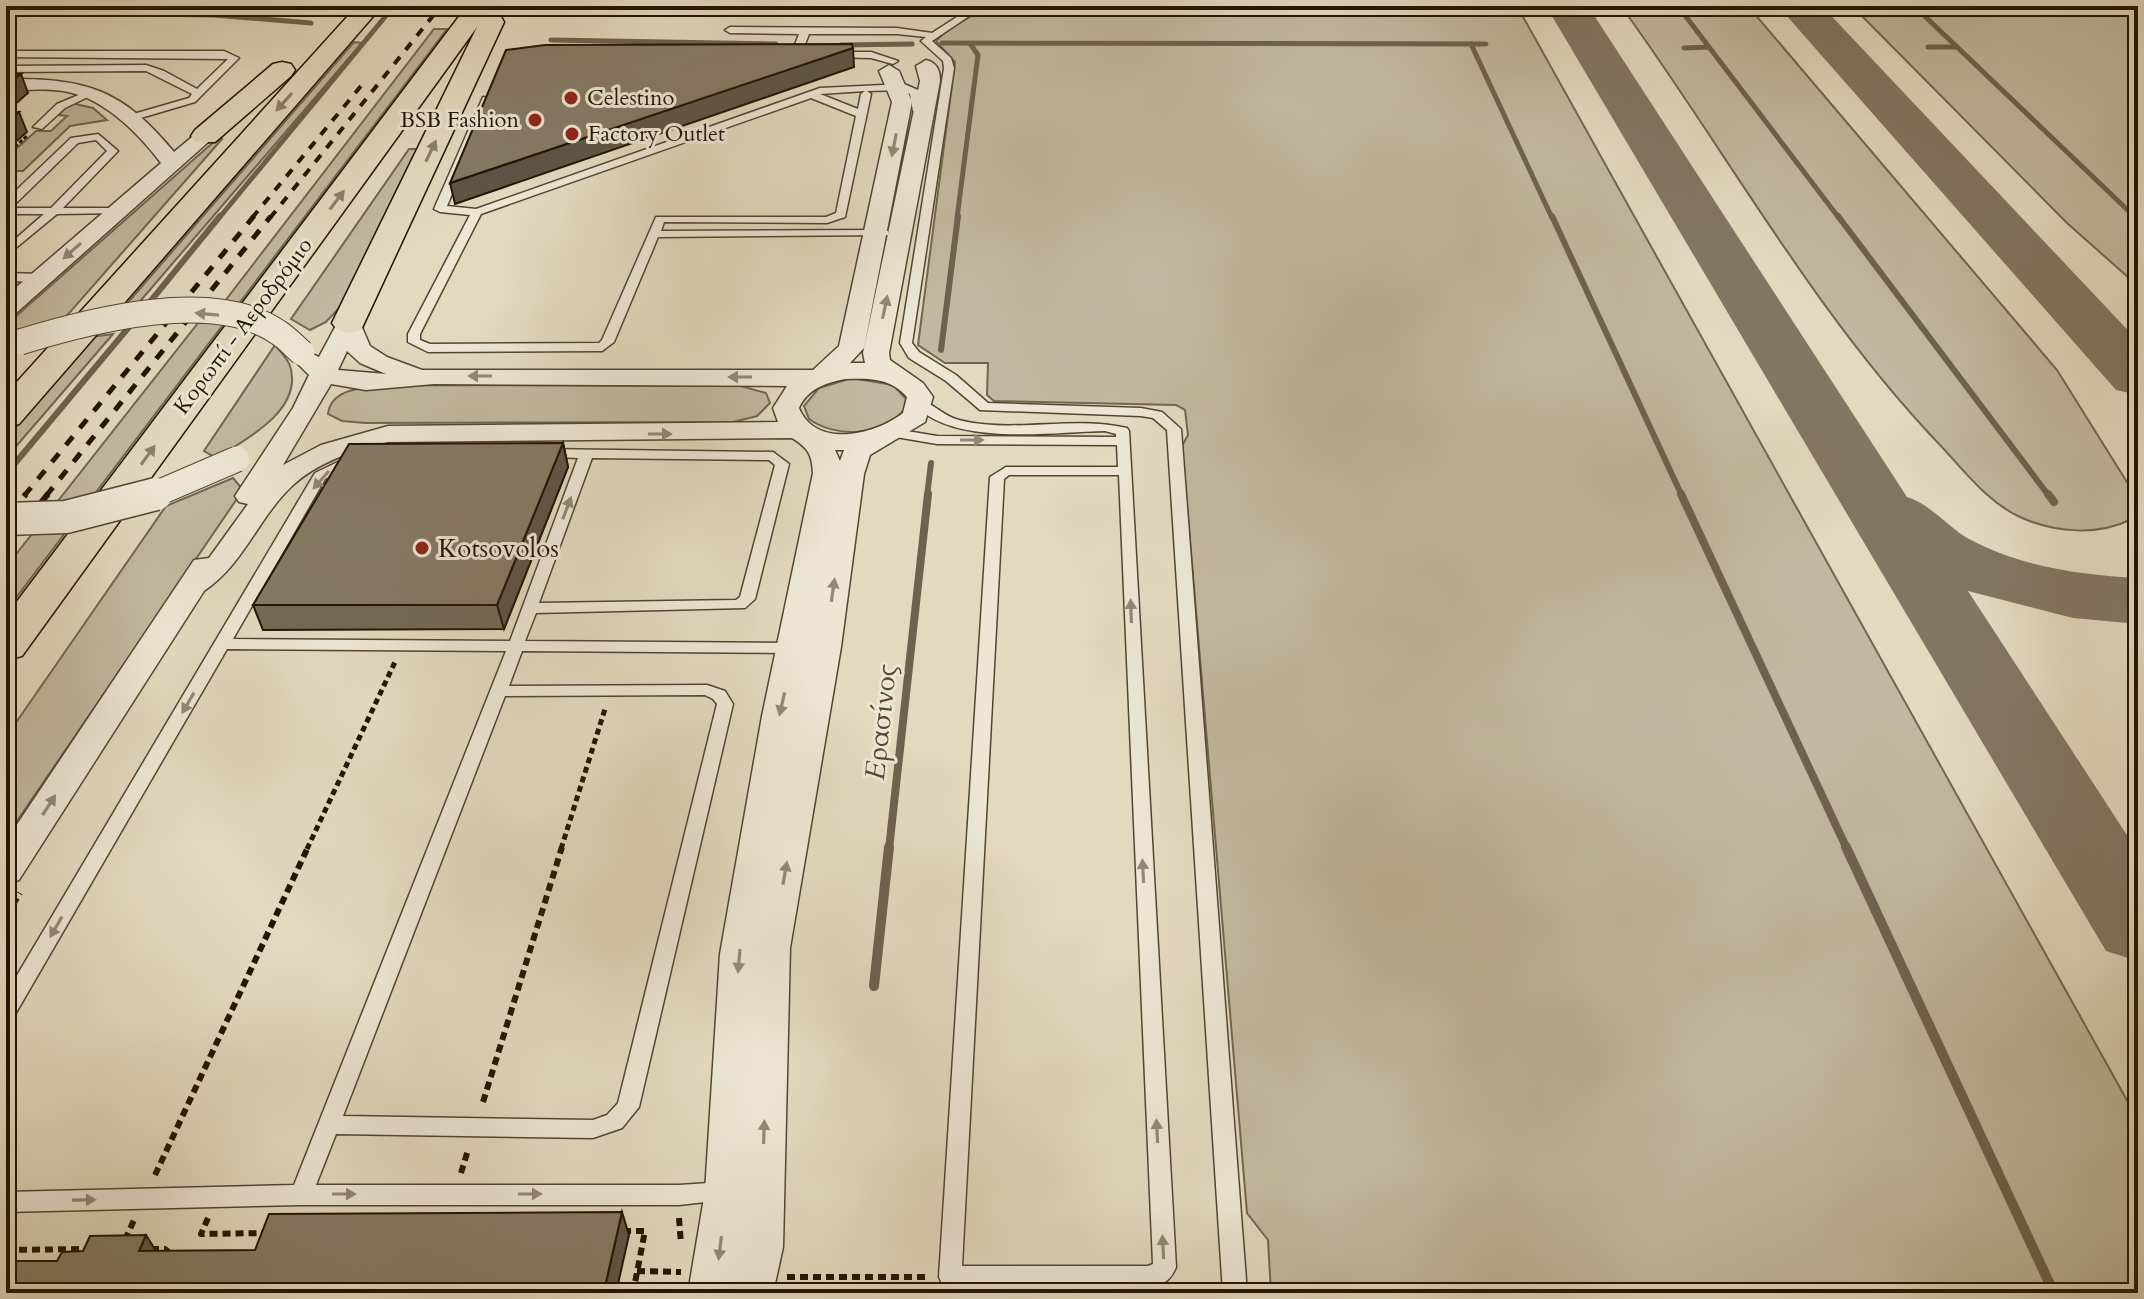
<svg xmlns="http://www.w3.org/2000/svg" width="2144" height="1299" viewBox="0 0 2144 1299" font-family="Cardo,serif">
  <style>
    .green { fill: #c2b89f; stroke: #726652; stroke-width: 2 }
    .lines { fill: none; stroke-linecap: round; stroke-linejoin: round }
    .stream-far3 { stroke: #6e624e; stroke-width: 5 }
    .stream-far2 { stroke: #6e624e; stroke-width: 6 }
    .stream-far1 { stroke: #6e624e; stroke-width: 8 }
    .stream { stroke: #6e624e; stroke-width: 10 }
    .taxiway { fill: #827662; fill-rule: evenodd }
    .lane-casing { stroke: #524533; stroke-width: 3 }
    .street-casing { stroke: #524533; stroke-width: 3 }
    .highway-casing { stroke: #221404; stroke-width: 3 }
    .path-far2 { stroke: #221404; stroke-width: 3; stroke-dasharray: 4 2; stroke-linecap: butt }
    .path-far1 { stroke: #221404; stroke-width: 5; stroke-dasharray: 6 4; stroke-linecap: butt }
    .path { stroke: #221404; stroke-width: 6; stroke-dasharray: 8 5; stroke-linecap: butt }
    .lane { fill: #ede6d5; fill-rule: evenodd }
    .street { fill: #ede6d5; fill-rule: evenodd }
    .highway { fill: #e3d9bf; fill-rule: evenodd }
    .rail-far2 { stroke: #221404; stroke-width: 4; stroke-dasharray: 9 9; stroke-linecap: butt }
    .rail-far1 { stroke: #221404; stroke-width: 5; stroke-dasharray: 11 11; stroke-linecap: butt }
    .rail { stroke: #221404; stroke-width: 6; stroke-dasharray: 14 14; stroke-linecap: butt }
    .street-bridge-far1-casing { stroke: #524533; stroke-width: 27; stroke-linecap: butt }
    .street-bridge-casing { stroke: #524533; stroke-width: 35; stroke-linecap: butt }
    .street-bridge-far1 { stroke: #ede6d5; stroke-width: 25 }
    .street-bridge { stroke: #ede6d5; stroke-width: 32 }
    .wall { fill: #736957; stroke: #221404; stroke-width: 2 }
    .shaded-wall { fill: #5e5547; stroke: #221404; stroke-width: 2 }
    .building { fill: #867a65; stroke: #221404; stroke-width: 2 }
    .oneway { fill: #8c806b }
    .oneway2 { fill: #928877 }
    .poi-dot { fill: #8f2418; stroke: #ede6d5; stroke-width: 3 }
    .labels { text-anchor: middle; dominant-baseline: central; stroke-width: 6; stroke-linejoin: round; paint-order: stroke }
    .far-poi-label { font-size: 22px; fill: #221404; stroke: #ede6d5; text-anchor: start }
    .far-street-label { font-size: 22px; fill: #221404; stroke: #ede6d5 }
    .poi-label { font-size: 26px; fill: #221404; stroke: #ede6d5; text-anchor: start }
    .water-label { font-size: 28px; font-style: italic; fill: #554835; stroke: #ede6d5 }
  </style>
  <rect width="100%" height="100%" fill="#e3d9bf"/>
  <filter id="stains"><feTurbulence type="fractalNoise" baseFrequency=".0025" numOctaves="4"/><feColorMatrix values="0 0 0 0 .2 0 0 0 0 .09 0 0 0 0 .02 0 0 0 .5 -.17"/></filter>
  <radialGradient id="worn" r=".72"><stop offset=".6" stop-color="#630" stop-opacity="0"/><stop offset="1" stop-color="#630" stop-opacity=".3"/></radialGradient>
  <g class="green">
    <path d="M988 6H1517L2138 1120V1293H1271L1268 1240 1247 1213 1182 446 1188 435 1185 410 1176 405 994 401 987 395 988 363H945L918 345 955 62 936 41 946 31Z"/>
    <path d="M1621 6H1748L2057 370 2135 495 2138 509 2132 519C2098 536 2055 533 2020 517 1987 502 1964 470 1939 444 1814 313 1727 152 1621 6Z"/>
    <path d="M1852 6H2138V286L2067 223Z"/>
    <path d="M434 29H447L6 611V567L198 323H208Z"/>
    <path d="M354 42 362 43 136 306 124 307Z"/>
    <path d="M71 103 93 108 107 120 70 126 23 171H6V158L36 131H51L67 116 58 115Z"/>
    <path d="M218 138 222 139 64 319 6 339V325Z"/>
    <path d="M409 149H417L341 306 326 322 310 330 291 319Z"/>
    <path d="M113 334 6 458V439L91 337Z"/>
    <path d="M275 345C280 351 288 359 290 366 304 410 245 440 216 458L204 451Z"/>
    <path d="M852 378 893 385 906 399 904 410C882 437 835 438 809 419L804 406 819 388Z"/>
    <path d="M386 385 741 386 766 393 770 403 757 416 733 422 365 423 342 421 328 414C331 387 366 388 386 385Z"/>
    <path d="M233 478 243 490 6 837V737L166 506Z"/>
  </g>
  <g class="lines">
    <g class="stream-far3">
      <path d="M1678 6 1709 47"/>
      <path d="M1914 6 1957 47H1928"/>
      <path d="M6 12 214 15 311 23"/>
      <path d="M551 40 776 44"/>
      <path d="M942 43 1486 44"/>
      <path d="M1471 44 1552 218"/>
      <path d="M841 45 912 44"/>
      <path d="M1957 47 2136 218"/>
      <path d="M1684 48 1709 47 1839 218"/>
      <path d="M219 218 394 6"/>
      <path d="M957 218 978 55 971 45"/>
    </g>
    <g class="stream-far2">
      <path d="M1552 216 1682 496"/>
      <path d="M1838 216 2049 496"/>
      <path d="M2134 216 2138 220"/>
      <path d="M145 308 220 216"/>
      <path d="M941 350 958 216"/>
      <path d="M6 474 134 321"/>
      <path d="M927 496 931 463"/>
    </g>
    <g class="stream-far1">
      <path d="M1681 494 1847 849"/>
      <path d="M2048 494 2054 502"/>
      <path d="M889 849 928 494"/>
    </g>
    <g class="stream">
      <path d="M1846 847 2054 1293"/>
      <path d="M874 986 889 847"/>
    </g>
    <g class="taxiway">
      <path d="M1546 6H1588L1907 497C1929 503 1949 528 1969 539 2022 567 2079 575 2138 578V624L2073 618 1968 591 2138 852V961L2106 951Z"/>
      <path d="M1778 6H1822L2138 341V395L2116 390Z"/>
    </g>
    <defs>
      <g id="lane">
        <path d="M974 6H984L932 41 951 58 954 68 912 343 919 352 956 375 988 403 1141 408 1162 412 1181 429 1247 1293H1223L1167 430 1153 418 1141 416 980 410 946 381 909 358 900 343 944 68 943 61 921 41 926 37 897 34H809L802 52 809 55 796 58 791 55 799 34 730 33 725 30 730 27 897 28 932 33Z"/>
        <path d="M6 51H224L239 58 195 102 127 122 122 119 123 117 189 98 192 94 146 71 6 72V66L146 65 164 71 197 89 228 59 6 57Z"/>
        <path d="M831 52H871L898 61 893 64 871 58 828 57 826 55Z"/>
        <path d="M904 84 918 90 922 108 928 112 923 115 913 111 910 94 903 90 867 91 871 94 845 217 827 223 664 222 661 231 884 230 888 231V235L658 237 614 342 602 351 428 352 408 342V334L470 215 440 212 434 209 483 97 491 99 447 206 476 209 820 88ZM865 91 861 94 858 109 820 94ZM811 98 856 116 836 213 826 217H656L602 340 599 343 430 344 420 340V334L481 214Z"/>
        <path d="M88 91 96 93 65 108 42 129 33 127 57 104Z"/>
        <path d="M98 134 118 151 63 208H118L122 209V213L57 214 6 256V247L44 214H6V200L71 138ZM96 140 107 151 51 208H11L78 143Z"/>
        <path d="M6 273 41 274 47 278 41 282 6 281Z"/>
        <path d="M921 400C935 405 944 416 959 420 1014 434 1072 415 1127 428L1129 431 1176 1267C1170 1282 1163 1284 1148 1288H950L942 1284 939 1277 990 477 1006 467H1118L1117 445 937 444 890 436V430L895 429 937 436 1116 437V434L1105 431C1052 432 953 447 914 404ZM1009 475H1119L1153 1264 1148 1266H962L1004 479Z"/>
        <path d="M543 449 773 452 789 464 755 599 745 608 536 613 525 641 796 643 804 648 796 653 522 651 509 686 707 685 725 691 733 704 639 1107 622 1128 593 1138 336 1134 316 1185H679L724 1182 732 1185 735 1192 732 1199 679 1205H301L6 1212V1192L294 1185 506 651 227 649 13 1018 6 1020V994L315 473 348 457H358L360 460 325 479 233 639 510 641 578 458 538 456 536 453 538 450ZM592 458 769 460 775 465 740 597 736 600 539 603ZM705 695 713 699 717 704 618 1103 607 1115 593 1120 343 1116 505 696Z"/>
      </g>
      <g id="street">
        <path d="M926 60C937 63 940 70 940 81L889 353 890 360 923 383 933 397 925 422 870 455 864 474 841 647 790 948 783 1247 773 1293H688L705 1192 720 954 762 716 813 473C812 454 808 448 792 438L388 442C355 450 317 462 292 486 258 518 244 564 204 591L19 880 6 884V841L194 560 209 558 248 504 239 502 235 496 293 408 309 375 293 359 306 351 319 357 340 318H358L370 346 387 357 422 370H813L839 346 892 102 879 71 889 65 899 71 912 102 864 348 850 363H865L863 353 920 81 916 66ZM347 351 360 363 386 374 338 370ZM846 379C869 378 891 378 907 397L903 413C875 435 816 449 799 408 807 389 827 382 846 379ZM331 384 366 390 434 384 787 386 773 408 778 422 388 426 321 445 283 465ZM835 450H844L840 461Z"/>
        <path d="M6 79C86 78 122 89 174 152L198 132H212L215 136 15 314 6 316V296L161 163C140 135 105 99 68 92 48 88 26 90 6 91Z"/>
      </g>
      <g id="highway">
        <path d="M357 6H382L19 424 6 427V394Z"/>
        <path d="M467 6H492L485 16 501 17 504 22 361 330 349 333 337 330 332 323 477 27 22 656 6 660V616Z"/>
        <path d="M282 62 291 64 295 70 291 76 215 142H195L191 136 195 130 273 64Z"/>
      </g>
    </defs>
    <use href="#lane" class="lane-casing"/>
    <use href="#street" class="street-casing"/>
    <use href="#highway" class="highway-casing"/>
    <path class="path-far2" d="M6 155 28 135"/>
    <g class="path-far1">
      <path d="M307 849 395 662"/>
      <path d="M561 849 605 709"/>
    </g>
    <g class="path">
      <path d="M6 916 20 893"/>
      <path d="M483 1102 562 847"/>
      <path d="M461 1173 468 1150"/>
      <path d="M155 1175 308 847"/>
      <path d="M208 1218 201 1234 265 1233"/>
      <path d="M679 1218 681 1244"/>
      <path d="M623 1231H645L633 1293"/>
      <path d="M125 1240 134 1220"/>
      <path d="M151 1249H165L171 1254"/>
      <path d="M6 1250 89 1249"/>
      <path d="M637 1271 681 1272"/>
      <path d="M787 1277H929"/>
    </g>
    <use href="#lane" class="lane"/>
    <use href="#street" class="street"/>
    <use href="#highway" class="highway"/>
    <g class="rail-far2">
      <path d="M252 218 361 86"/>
      <path d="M270 218 441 6"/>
    </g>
    <g class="rail-far1">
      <path d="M24 496 254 216"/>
      <path d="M46 496 271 216"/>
    </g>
    <g class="rail">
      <path d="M6 518 26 494"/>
      <path d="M6 546 48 494"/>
    </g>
    <defs>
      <g id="street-bridge-far1">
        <path d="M20 342C88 321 215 287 279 333 287 338 294 346 302 353"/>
        <path d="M151 496 237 459"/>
      </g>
      <path id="street-bridge" d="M6 519 66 517 156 494"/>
    </defs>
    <use href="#street-bridge-far1" class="street-bridge-far1-casing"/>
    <use href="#street-bridge" class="street-bridge-casing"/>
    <use href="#street-bridge-far1" class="street-bridge-far1"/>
    <use href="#street-bridge" class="street-bridge"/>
  </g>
  <path class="wall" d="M563 443 568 467 504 629 263 630 253 605Z"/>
  <g class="shaded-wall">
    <path d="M853 48 854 67 455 204 450 183Z"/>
    <path d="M21 74 28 93 6 112V85Z"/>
    <path d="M19 112 27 132 6 150V123Z"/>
    <path d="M563 443 568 467 504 629 497 605Z"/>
    <path d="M622 1212 629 1235 616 1293H605L604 1291Z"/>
    <path d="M146 1235 161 1259 139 1251Z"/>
  </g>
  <g class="building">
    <path d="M852 44 853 48 450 183 506 50 545 45Z"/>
    <path d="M6 74H21L6 85Z"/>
    <path d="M6 112H19L6 123Z"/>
    <path d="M563 443 497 605H253L349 444Z"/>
    <path d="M622 1212 604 1291H611V1293H6V1261H57L62 1252 83 1251 90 1236 146 1235 139 1251 255 1250 269 1214Z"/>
  </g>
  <defs><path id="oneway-solid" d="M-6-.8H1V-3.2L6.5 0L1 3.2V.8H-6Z" transform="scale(2)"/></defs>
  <g class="oneway">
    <use href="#oneway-solid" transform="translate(284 102) rotate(132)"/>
    <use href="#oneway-solid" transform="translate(431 151) rotate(-64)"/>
    <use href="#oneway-solid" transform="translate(337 200) rotate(-53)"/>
    <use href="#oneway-solid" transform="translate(148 455) rotate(-54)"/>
  </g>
  <g class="oneway2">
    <use href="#oneway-solid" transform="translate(894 145) rotate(101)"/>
    <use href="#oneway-solid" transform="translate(72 251) rotate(139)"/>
    <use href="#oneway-solid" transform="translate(885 307) rotate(-78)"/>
    <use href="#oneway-solid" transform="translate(207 314) rotate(-175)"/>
    <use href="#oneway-solid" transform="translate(480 376) rotate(-180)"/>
    <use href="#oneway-solid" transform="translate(740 377) rotate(180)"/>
    <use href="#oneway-solid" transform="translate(660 434)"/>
    <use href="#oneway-solid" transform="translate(972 440)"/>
    <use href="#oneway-solid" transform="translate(321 480) rotate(131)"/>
    <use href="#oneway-solid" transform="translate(567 508) rotate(-69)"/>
    <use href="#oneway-solid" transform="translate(833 590) rotate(-82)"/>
    <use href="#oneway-solid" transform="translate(1131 611) rotate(-92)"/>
    <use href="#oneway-solid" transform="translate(188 703) rotate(120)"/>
    <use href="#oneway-solid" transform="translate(782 704) rotate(103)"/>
    <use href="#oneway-solid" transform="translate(49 805) rotate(-57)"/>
    <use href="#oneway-solid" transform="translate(1143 871) rotate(-93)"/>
    <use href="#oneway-solid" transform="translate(785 873) rotate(-80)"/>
    <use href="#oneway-solid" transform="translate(56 927) rotate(120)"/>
    <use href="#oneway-solid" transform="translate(739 961) rotate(95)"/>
    <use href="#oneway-solid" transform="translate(1157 1131) rotate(-93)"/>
    <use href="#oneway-solid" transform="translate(764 1132) rotate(-88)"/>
    <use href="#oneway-solid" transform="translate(344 1194)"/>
    <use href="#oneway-solid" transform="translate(530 1194)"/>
    <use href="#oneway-solid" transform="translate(84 1200) rotate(-1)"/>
    <use href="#oneway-solid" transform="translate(1163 1247) rotate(-93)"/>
    <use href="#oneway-solid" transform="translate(720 1248) rotate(97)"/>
  </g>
  <g class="poi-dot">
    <circle cx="571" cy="98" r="8"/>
    <circle cx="535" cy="120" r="8"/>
    <circle cx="572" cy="134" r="8"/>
    <circle cx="422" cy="548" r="8"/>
  </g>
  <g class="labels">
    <g class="far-poi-label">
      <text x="587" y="98">Celestino</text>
      <text x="519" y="120" text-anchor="end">BSB Fashion</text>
      <text x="588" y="134">Factory Outlet</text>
    </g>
    <g class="far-street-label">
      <text transform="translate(243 326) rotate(-53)">Κορωπί - Αεροδρόμιο</text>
    </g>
    <g class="poi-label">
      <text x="438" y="548">Kotsovolos</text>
    </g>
    <g class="water-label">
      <text transform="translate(881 722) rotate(-84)">Ερασίνος</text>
    </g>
  </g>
  <rect width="2144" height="1299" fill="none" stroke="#e3d9bf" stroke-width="32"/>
  <rect x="8" y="8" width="2128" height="1283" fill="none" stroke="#221404" stroke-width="4"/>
  <rect x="16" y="16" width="2112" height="1267" fill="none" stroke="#221404" stroke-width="2"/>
  <rect width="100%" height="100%" filter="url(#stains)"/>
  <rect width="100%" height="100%" fill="url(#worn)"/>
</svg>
